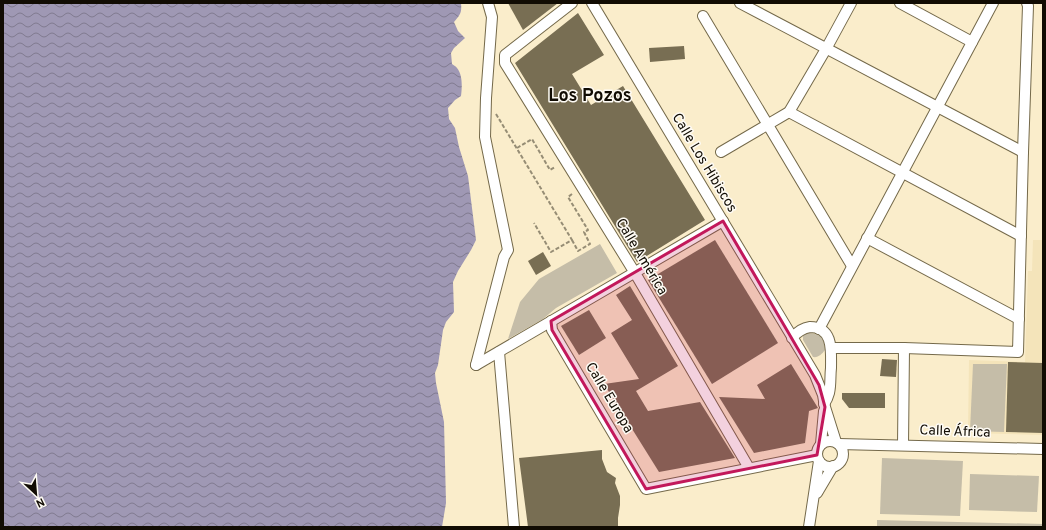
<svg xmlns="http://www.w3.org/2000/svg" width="1046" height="530" viewBox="0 0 1046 530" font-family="Overpass,sans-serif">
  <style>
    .built { fill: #f4e4ba }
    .green { fill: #c5bda8 }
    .water { fill: url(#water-waves) }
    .building { fill: #786e53 }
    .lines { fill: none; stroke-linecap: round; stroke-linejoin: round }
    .street-casing { stroke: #74694a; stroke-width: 12 }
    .path { stroke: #968d75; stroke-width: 2; stroke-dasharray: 4 2; stroke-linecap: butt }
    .street { stroke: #fff; stroke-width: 10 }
    .marked { fill: #c2185b; fill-opacity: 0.2; stroke: #c2185b; stroke-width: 3; stroke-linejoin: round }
    .labels { text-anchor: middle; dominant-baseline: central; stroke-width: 3; stroke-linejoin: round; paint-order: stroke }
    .street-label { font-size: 14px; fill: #110c03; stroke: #fefbf4 }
    .district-label { font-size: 18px; font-weight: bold; fill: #110c03; stroke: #fefbf4 }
  </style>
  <defs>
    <pattern id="water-waves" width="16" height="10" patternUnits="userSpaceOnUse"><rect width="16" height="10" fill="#9f98b4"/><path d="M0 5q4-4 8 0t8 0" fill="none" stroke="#807a90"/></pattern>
  </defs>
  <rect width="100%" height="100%" fill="#faedcb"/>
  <path class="built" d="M1033 240H1043V435L968 433 969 360 1025 362 1028 271H1032Z"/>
  <g class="green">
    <path d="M600 244 617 273 556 308 543 319 508 339 520 302 539 279Z"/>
    <path d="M809 333C822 334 824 338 825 350 822 354 818 358 813 357L803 340V335Z"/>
    <path d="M973 364H1007L1004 432 970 431Z"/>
    <path d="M882 458 963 461 960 516 880 514Z"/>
    <path d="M970 474 1039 476 1037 512 969 510Z"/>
    <path d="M877 520 1043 524V527H877Z"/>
  </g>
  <path class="water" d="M3 3H461C462 13 460 15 454 22L458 31 465 38 454 48 451 53 452 64C453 65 456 66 457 68 463 75 462 88 461 96L455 100 448 108 449 119 455 128 459 147 468 176 476 240 471 250 458 271 453 282 454 312 446 322 443 330 438 365 435 373 436 383 444 422 446 503 442 527H3Z"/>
  <g class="building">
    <path d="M508 3H558L523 30Z"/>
    <path d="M578 13 604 55 572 74 591 105 623 86 705 220 637 262 515 63Z"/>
    <path d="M684 46 685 59 650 62 649 48Z"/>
    <path d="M715 240 778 343 712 384 648 280Z"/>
    <path d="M543 252 551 266 536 275 528 261Z"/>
    <path d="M630 286 678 366 636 391 648 411 700 402 735 458 659 472 604 384 639 379 611 333 632 320 616 295Z"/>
    <path d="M589 310 606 338 579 355 561 326Z"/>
    <path d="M882 359 897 360 896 377 880 376Z"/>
    <path d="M1008 362 1043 363V433L1006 432Z"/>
    <path d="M791 364 818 408 809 411 805 443 754 453 719 397 765 399 757 385Z"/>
    <path d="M842 393H885V408H849L842 399Z"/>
    <path d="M602 450V459L607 472 616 478 615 483 620 496V505L618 518V527H528L519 458Z"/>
  </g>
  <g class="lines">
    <defs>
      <g id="street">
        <path d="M572 3 505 55V63L635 273 749 468"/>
        <path d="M592 3 815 375 823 395 825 407 836 442"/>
        <path d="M740 3 1023 152"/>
        <path d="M900 3 972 42"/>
        <path d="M703 16 852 266"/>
        <path d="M789 112 1021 236"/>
        <path d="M721 152 789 112 826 49 851 3"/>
        <path d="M867 238 1019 319"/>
        <path d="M551 321 552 330 646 489 817 455"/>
        <path d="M819 329 993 3"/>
        <path d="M792 338C797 332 803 328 810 327 834 327 831 352 831 368 830 376 831 385 829 393 828 397 826 401 824 404"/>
        <path d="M832 348H904L1018 352 1023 152 1028 6 1027 3"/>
        <path d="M499 352 514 527"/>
        <path d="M476 365 504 257 508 250 485 137 486 98 492 17 488 3"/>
        <path d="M476 365 723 221"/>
        <circle cx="830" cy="454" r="13"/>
        <path d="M821 444 824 411"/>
        <path d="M839 444 1043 449"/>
        <path d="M903 445 904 348"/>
        <path d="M817 493 833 466"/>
        <path d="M809 527 819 461"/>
      </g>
    </defs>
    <use href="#street" class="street-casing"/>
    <g class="path">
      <path d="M496 114 572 240 551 252 534 223"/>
      <path d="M517 148 532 139 550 170 555 167"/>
      <path d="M572 240 578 251 590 244 584 232 588 230 568 197 572 194"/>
    </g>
    <use href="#street" class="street"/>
  </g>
  <path class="marked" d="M723 221 819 385 825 407 817 455 646 489 552 330 551 321Z"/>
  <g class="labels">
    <g class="street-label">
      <text transform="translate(704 163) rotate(59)">Calle Los Hibiscos</text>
      <text transform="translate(641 257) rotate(59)">Calle América</text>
      <text transform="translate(609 398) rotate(59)">Calle Europa</text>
      <text transform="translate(955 432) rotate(2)">Calle África</text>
    </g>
    <g class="district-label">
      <text x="590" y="96">Los Pozos</text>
    </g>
  </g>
  <rect width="1046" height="530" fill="none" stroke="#110c03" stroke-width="8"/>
  <g transform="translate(36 494) rotate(154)" stroke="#fefbf4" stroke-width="3" paint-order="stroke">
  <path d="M0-3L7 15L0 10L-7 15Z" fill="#110c03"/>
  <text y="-6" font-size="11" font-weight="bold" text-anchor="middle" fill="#110c03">N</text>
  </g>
</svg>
